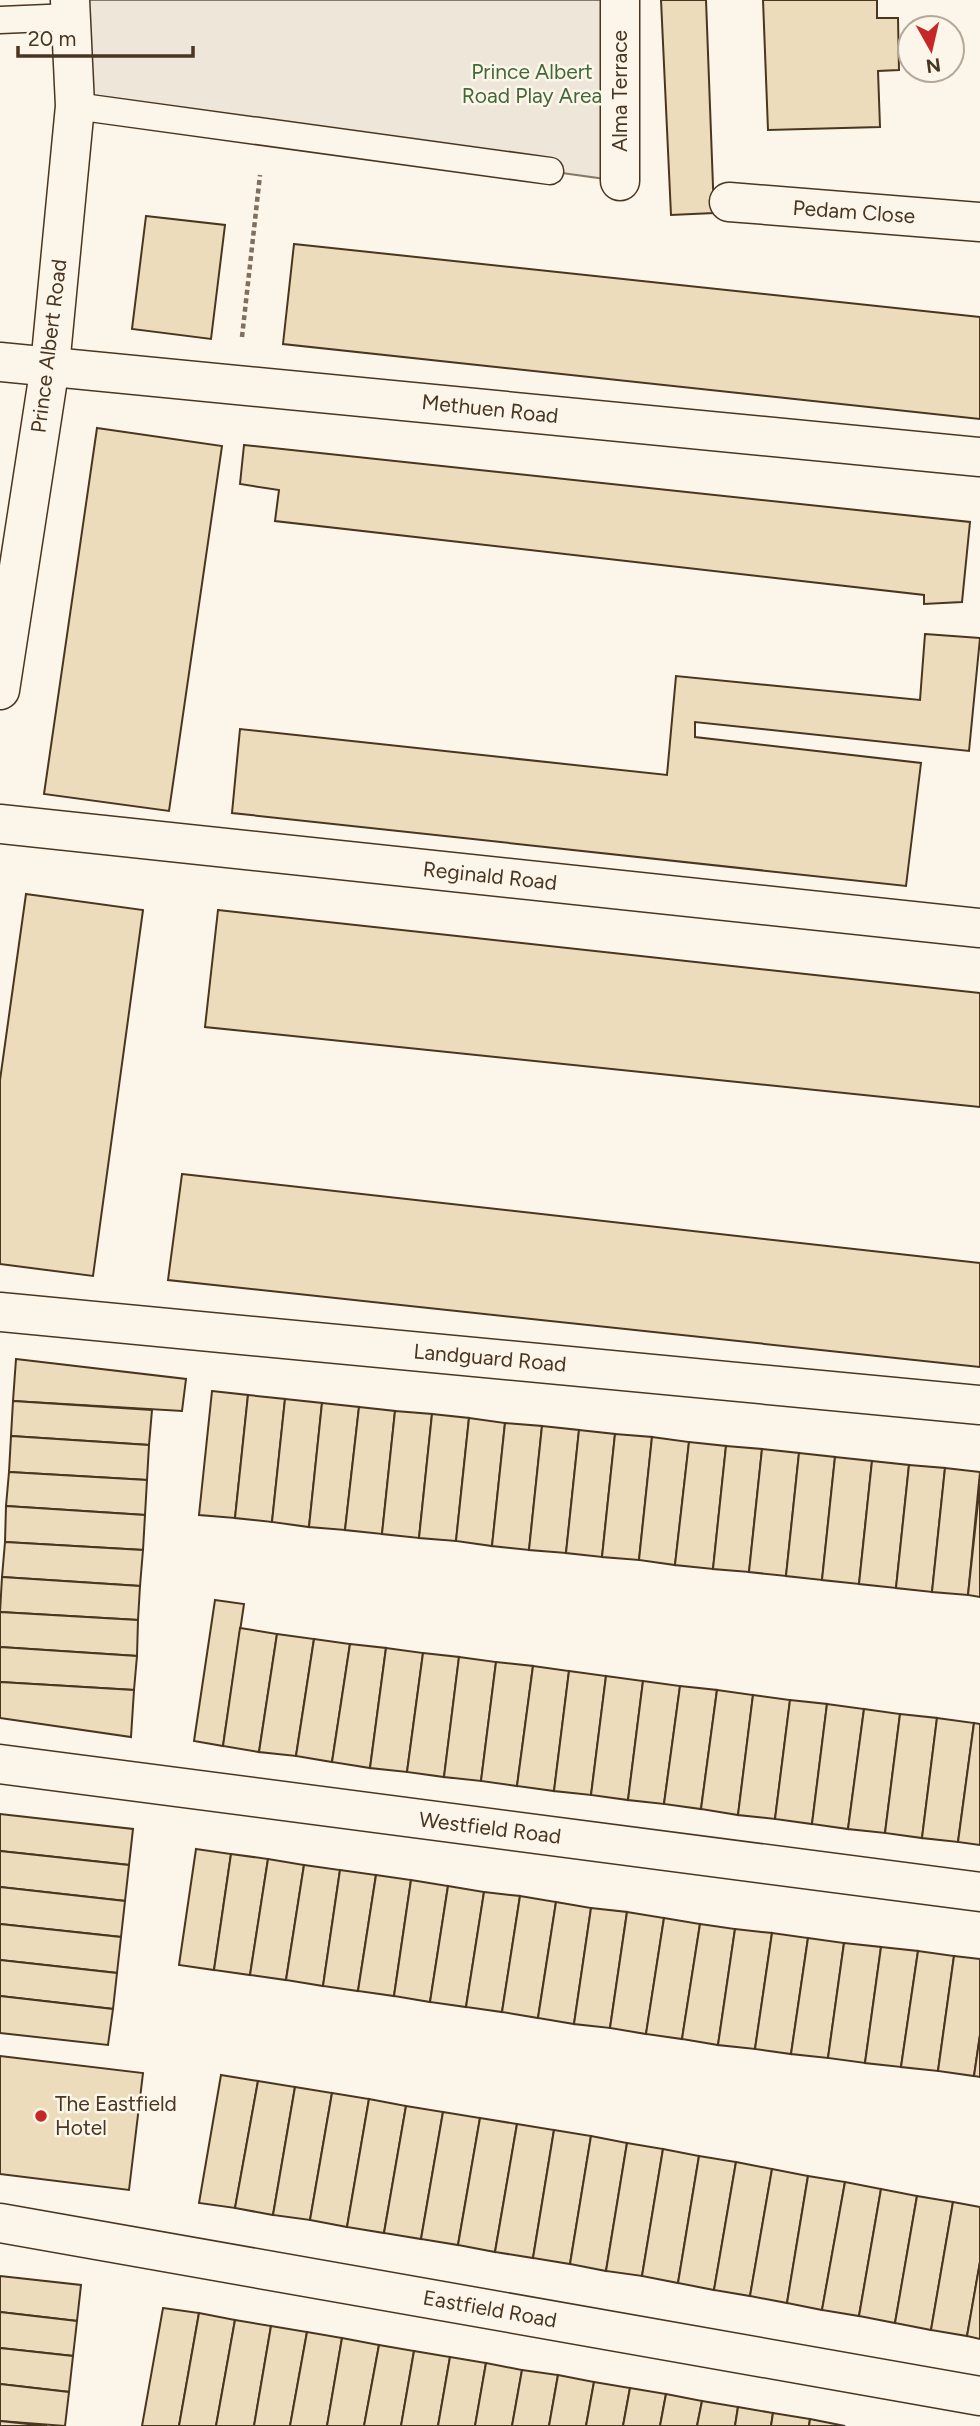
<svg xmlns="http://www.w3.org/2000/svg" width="980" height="2426" font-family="Figtree,sans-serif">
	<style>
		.green { fill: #ede6d9; stroke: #887966; stroke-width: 2 }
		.building { fill: #ecdcbc; stroke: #4a3520; stroke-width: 2 }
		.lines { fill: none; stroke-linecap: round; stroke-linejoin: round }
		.service-casing { stroke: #4a3520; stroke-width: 29 }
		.minor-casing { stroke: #4a3520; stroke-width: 41 }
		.path { stroke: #7f6f5c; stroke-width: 4.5; stroke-dasharray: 5 3.5; stroke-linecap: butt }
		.service { stroke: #fbf6e9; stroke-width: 26 }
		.minor { stroke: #fbf6e9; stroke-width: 38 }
		.poi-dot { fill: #c62828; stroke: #fbf6e9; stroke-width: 2.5 }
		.labels { text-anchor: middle; stroke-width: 5; stroke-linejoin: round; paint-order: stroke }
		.park-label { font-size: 21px; fill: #436837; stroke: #fbf6e9 }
		.street-label { font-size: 21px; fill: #4a3520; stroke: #fbf6e9 }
		.poi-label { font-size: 21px; fill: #4a3520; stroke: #fbf6e9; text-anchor: start }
	</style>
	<rect width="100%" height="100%" fill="#fbf6e9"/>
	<polygon class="green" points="70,0 620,0 620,181 75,106"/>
	<g class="building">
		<polygon points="661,0 706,0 714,213 671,215"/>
		<polygon points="763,0 877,0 877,18 898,18 899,70 878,71 880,127 768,130"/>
		<polygon points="146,216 225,225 211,339 132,329"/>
		<polygon points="294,244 980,317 980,419 283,344"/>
		<polygon points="97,428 222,446 169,811 44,794"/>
		<polygon points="244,445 970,522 962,602 924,604 924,595 275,521 279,490 240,484"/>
		<polygon points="925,634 980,638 969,751 695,722 695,737 921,763 906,886 232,813 240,729 667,775 676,676 920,700"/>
		<polygon points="26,894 143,910 93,1276 0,1264 0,1080"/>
		<polygon points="218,910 980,993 980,1107 205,1027"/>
		<polygon points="182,1174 980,1263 980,1367 168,1280"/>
		<polygon points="16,1359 186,1379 182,1411 13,1401"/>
		<polygon points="212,1391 248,1395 235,1518 199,1515"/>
		<polygon points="248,1395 285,1399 272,1522 235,1518"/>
		<polygon points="285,1399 322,1403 309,1527 272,1522"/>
		<polygon points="13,1401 152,1410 149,1445 11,1436"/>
		<polygon points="322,1403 359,1407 345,1530 309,1527"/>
		<polygon points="359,1407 395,1411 382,1534 345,1530"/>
		<polygon points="395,1411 432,1414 419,1538 382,1534"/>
		<polygon points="432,1414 469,1418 456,1541 419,1538"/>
		<polygon points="469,1418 505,1423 492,1546 456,1541"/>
		<polygon points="505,1423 542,1426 529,1550 492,1546"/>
		<polygon points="542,1426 579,1430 566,1553 529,1550"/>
		<polygon points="579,1430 615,1434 602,1557 566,1553"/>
		<polygon points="615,1434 652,1437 639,1560 602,1557"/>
		<polygon points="11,1436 149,1445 147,1480 9,1472"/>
		<polygon points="652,1437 689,1442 675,1565 639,1560"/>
		<polygon points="689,1442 726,1446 713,1569 675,1565"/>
		<polygon points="726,1446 762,1449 749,1572 713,1569"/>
		<polygon points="762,1449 799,1453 786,1576 749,1572"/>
		<polygon points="799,1453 835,1457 822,1580 786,1576"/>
		<polygon points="835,1457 872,1461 859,1584 822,1580"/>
		<polygon points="872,1461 909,1465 896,1588 859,1584"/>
		<polygon points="909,1465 945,1468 932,1592 896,1588"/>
		<polygon points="945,1468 980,1472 968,1595 932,1592"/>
		<polygon points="9,1472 147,1480 145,1515 6,1506"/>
		<polygon points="980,1484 980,1597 968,1595"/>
		<polygon points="6,1506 145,1515 143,1550 5,1542"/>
		<polygon points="5,1542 143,1550 140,1586 2,1577"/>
		<polygon points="2,1577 140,1586 138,1620 0,1612"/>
		<polygon points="215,1600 244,1604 223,1746 194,1741"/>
		<polygon points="0,1612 138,1620 137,1656 0,1647"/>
		<polygon points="240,1628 277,1634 259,1752 223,1746"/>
		<polygon points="277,1634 314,1639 296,1756 259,1752"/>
		<polygon points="314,1639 350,1644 332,1762 296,1756"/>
		<polygon points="350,1644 386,1648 370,1768 332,1762"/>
		<polygon points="0,1647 137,1656 134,1690 0,1682"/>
		<polygon points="386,1648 423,1653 407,1772 370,1768"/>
		<polygon points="423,1653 459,1657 444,1777 407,1772"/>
		<polygon points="459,1657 496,1662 481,1781 444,1777"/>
		<polygon points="496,1662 533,1666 517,1786 481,1781"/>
		<polygon points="533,1666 569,1671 554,1791 517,1786"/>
		<polygon points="569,1671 606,1676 591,1795 554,1791"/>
		<polygon points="606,1676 643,1681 628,1800 591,1795"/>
		<polygon points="643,1681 680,1686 664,1804 628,1800"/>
		<polygon points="0,1682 134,1690 131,1737 0,1718"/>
		<polygon points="680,1686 717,1690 701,1809 664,1804"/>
		<polygon points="717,1690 753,1695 738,1815 701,1809"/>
		<polygon points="753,1695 790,1700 775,1819 738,1815"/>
		<polygon points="790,1700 827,1704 812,1824 775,1819"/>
		<polygon points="827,1704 864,1709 848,1829 812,1824"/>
		<polygon points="864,1709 900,1714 885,1833 848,1829"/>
		<polygon points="900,1714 937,1718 922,1838 885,1833"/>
		<polygon points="937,1718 974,1723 958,1842 922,1838"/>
		<polygon points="974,1723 980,1724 980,1845 958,1842"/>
		<polygon points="0,1814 133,1829 129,1865 0,1851"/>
		<polygon points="196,1849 231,1854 214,1970 179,1965"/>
		<polygon points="0,1851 129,1865 125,1901 0,1887"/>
		<polygon points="231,1854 268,1859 250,1975 214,1970"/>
		<polygon points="268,1859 304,1865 286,1980 250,1975"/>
		<polygon points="304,1865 340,1870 323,1986 286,1980"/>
		<polygon points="340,1870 376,1875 358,1991 323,1986"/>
		<polygon points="376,1875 411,1880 394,1996 358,1991"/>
		<polygon points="411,1880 448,1886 430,2002 394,1996"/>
		<polygon points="448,1886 484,1892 466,2007 430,2002"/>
		<polygon points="0,1887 125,1901 121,1937 0,1924"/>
		<polygon points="484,1892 520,1896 502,2012 466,2007"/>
		<polygon points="520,1896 556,1902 538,2018 502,2012"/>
		<polygon points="556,1902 591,1908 574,2024 538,2018"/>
		<polygon points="591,1908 627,1912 610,2028 574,2024"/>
		<polygon points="627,1912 664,1918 646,2034 610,2028"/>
		<polygon points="664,1918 700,1924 682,2039 646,2034"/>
		<polygon points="0,1924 121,1937 117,1973 0,1960"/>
		<polygon points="700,1924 735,1929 718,2045 682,2039"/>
		<polygon points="735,1929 772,1933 755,2049 718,2045"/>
		<polygon points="772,1933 808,1938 791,2054 755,2049"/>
		<polygon points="808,1938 844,1943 828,2058 791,2054"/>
		<polygon points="844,1943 881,1947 865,2063 828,2058"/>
		<polygon points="881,1947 918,1951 901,2067 865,2063"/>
		<polygon points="918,1951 954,1956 938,2071 901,2067"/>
		<polygon points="954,1956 980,1959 980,2035 974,2076 938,2071"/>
		<polygon points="0,1960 117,1973 113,2009 0,1996"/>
		<polygon points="0,1996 113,2009 108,2045 0,2033"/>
		<polygon points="980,2035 980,2077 974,2076"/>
		<polygon points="0,2056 143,2073 129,2190 0,2174"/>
		<polygon points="221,2075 258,2081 235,2208 199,2203"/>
		<polygon points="258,2081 295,2087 273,2215 235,2208"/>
		<polygon points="295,2087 332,2093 310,2220 273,2215"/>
		<polygon points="332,2093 369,2099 347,2227 310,2220"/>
		<polygon points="369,2099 406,2106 384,2233 347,2227"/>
		<polygon points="406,2106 443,2112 421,2239 384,2233"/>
		<polygon points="443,2112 480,2118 458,2245 421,2239"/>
		<polygon points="480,2118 517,2124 495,2252 458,2245"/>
		<polygon points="517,2124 554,2130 533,2258 495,2252"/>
		<polygon points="554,2130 591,2136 570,2264 533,2258"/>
		<polygon points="591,2136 627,2143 606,2271 570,2264"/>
		<polygon points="627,2143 663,2149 642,2276 606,2271"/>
		<polygon points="663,2149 699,2156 678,2283 642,2276"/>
		<polygon points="699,2156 736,2162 714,2290 678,2283"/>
		<polygon points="736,2162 772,2169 750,2296 714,2290"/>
		<polygon points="772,2169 808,2176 787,2303 750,2296"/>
		<polygon points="808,2176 845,2182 822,2310 787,2303"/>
		<polygon points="845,2182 881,2189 859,2316 822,2310"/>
		<polygon points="881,2189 917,2196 895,2323 859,2316"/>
		<polygon points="917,2196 953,2202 931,2330 895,2323"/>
		<polygon points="953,2202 980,2207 980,2262 967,2336 931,2330"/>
		<polygon points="980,2262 980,2339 967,2336"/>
		<polygon points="0,2276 81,2285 77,2321 0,2312"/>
		<polygon points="163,2308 199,2313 179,2426 142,2426"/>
		<polygon points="0,2312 77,2321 73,2356 0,2348"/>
		<polygon points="199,2313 235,2320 216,2426 179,2426"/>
		<polygon points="235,2320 271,2326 254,2426 216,2426"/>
		<polygon points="271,2326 307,2332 290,2426 254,2426"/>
		<polygon points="307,2332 342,2338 327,2426 290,2426"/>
		<polygon points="342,2338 379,2345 364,2426 327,2426"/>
		<polygon points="379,2345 414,2351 401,2426 364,2426"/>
		<polygon points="0,2348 73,2356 69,2392 0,2384"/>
		<polygon points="414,2351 450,2357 438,2426 401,2426"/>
		<polygon points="450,2357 486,2363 475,2426 438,2426"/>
		<polygon points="486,2363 522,2370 512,2426 475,2426"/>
		<polygon points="522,2370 558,2375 549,2426 512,2426"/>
		<polygon points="558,2375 594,2382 586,2426 549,2426"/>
		<polygon points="594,2382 630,2388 623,2426 586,2426"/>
		<polygon points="0,2384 69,2392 65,2426 0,2421"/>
		<polygon points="630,2388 666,2394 660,2426 623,2426"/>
		<polygon points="666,2394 702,2401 697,2426 660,2426"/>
		<polygon points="702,2401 738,2407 735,2426 697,2426"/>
		<polygon points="738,2407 773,2413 771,2426 735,2426"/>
		<polygon points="773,2413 810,2419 809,2426 771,2426"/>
		<polygon points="810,2419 845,2426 809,2426"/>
		<polygon points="0,2421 47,2426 0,2426"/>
	</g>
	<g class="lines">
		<g class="service-casing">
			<g id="service">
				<polyline points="0,20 71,17"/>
				<polyline points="75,106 550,171"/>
			</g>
		</g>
		<g class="minor-casing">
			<g id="minor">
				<polyline points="620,0 620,181"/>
				<polyline points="729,202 980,222"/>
				<polyline points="0,362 980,457"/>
				<polyline points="0,690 50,366 75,106 70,0"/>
				<polyline points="0,824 980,928"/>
				<polyline points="0,1312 980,1405"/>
				<polyline points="0,1764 980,1892"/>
				<polyline points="0,2223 980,2396"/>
			</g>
		</g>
		<polyline class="path" points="242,337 260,175"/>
		<use href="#service" class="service"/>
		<use href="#minor" class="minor"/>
	</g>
	<circle class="poi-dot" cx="41" cy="2116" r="7"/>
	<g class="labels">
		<g class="park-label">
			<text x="532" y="79">Prince Albert<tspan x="532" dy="24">Road Play Area</tspan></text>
		</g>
		<g class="street-label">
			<text transform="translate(620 91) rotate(-90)" y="7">Alma Terrace</text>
			<text transform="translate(854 212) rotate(4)" y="7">Pedam Close</text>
			<text transform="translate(49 346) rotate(-83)" y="7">Prince Albert Road</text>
			<text transform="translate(490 409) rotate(6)" y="7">Methuen Road</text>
			<text transform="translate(490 876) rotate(6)" y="7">Reginald Road</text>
			<text transform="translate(490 1358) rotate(5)" y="7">Landguard Road</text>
			<text transform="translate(490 1828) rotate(7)" y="7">Westfield Road</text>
			<text transform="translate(490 2309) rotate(10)" y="7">Eastfield Road</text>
		</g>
		<g class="poi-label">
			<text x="55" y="2111">The Eastfield<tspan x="55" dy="24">Hotel</tspan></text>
		</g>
	</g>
	<g transform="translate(931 49) rotate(172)"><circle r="33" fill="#fbf6e9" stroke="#b4a999" stroke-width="2"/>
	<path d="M0-5L12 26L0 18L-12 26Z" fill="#c62828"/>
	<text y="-10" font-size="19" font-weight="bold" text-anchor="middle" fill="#4a3520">N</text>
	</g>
	<path d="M18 46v10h175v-10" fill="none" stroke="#4a3520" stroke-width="3.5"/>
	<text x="28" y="46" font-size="21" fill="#4a3520" stroke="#fbf6e9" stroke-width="5" paint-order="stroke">20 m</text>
</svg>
